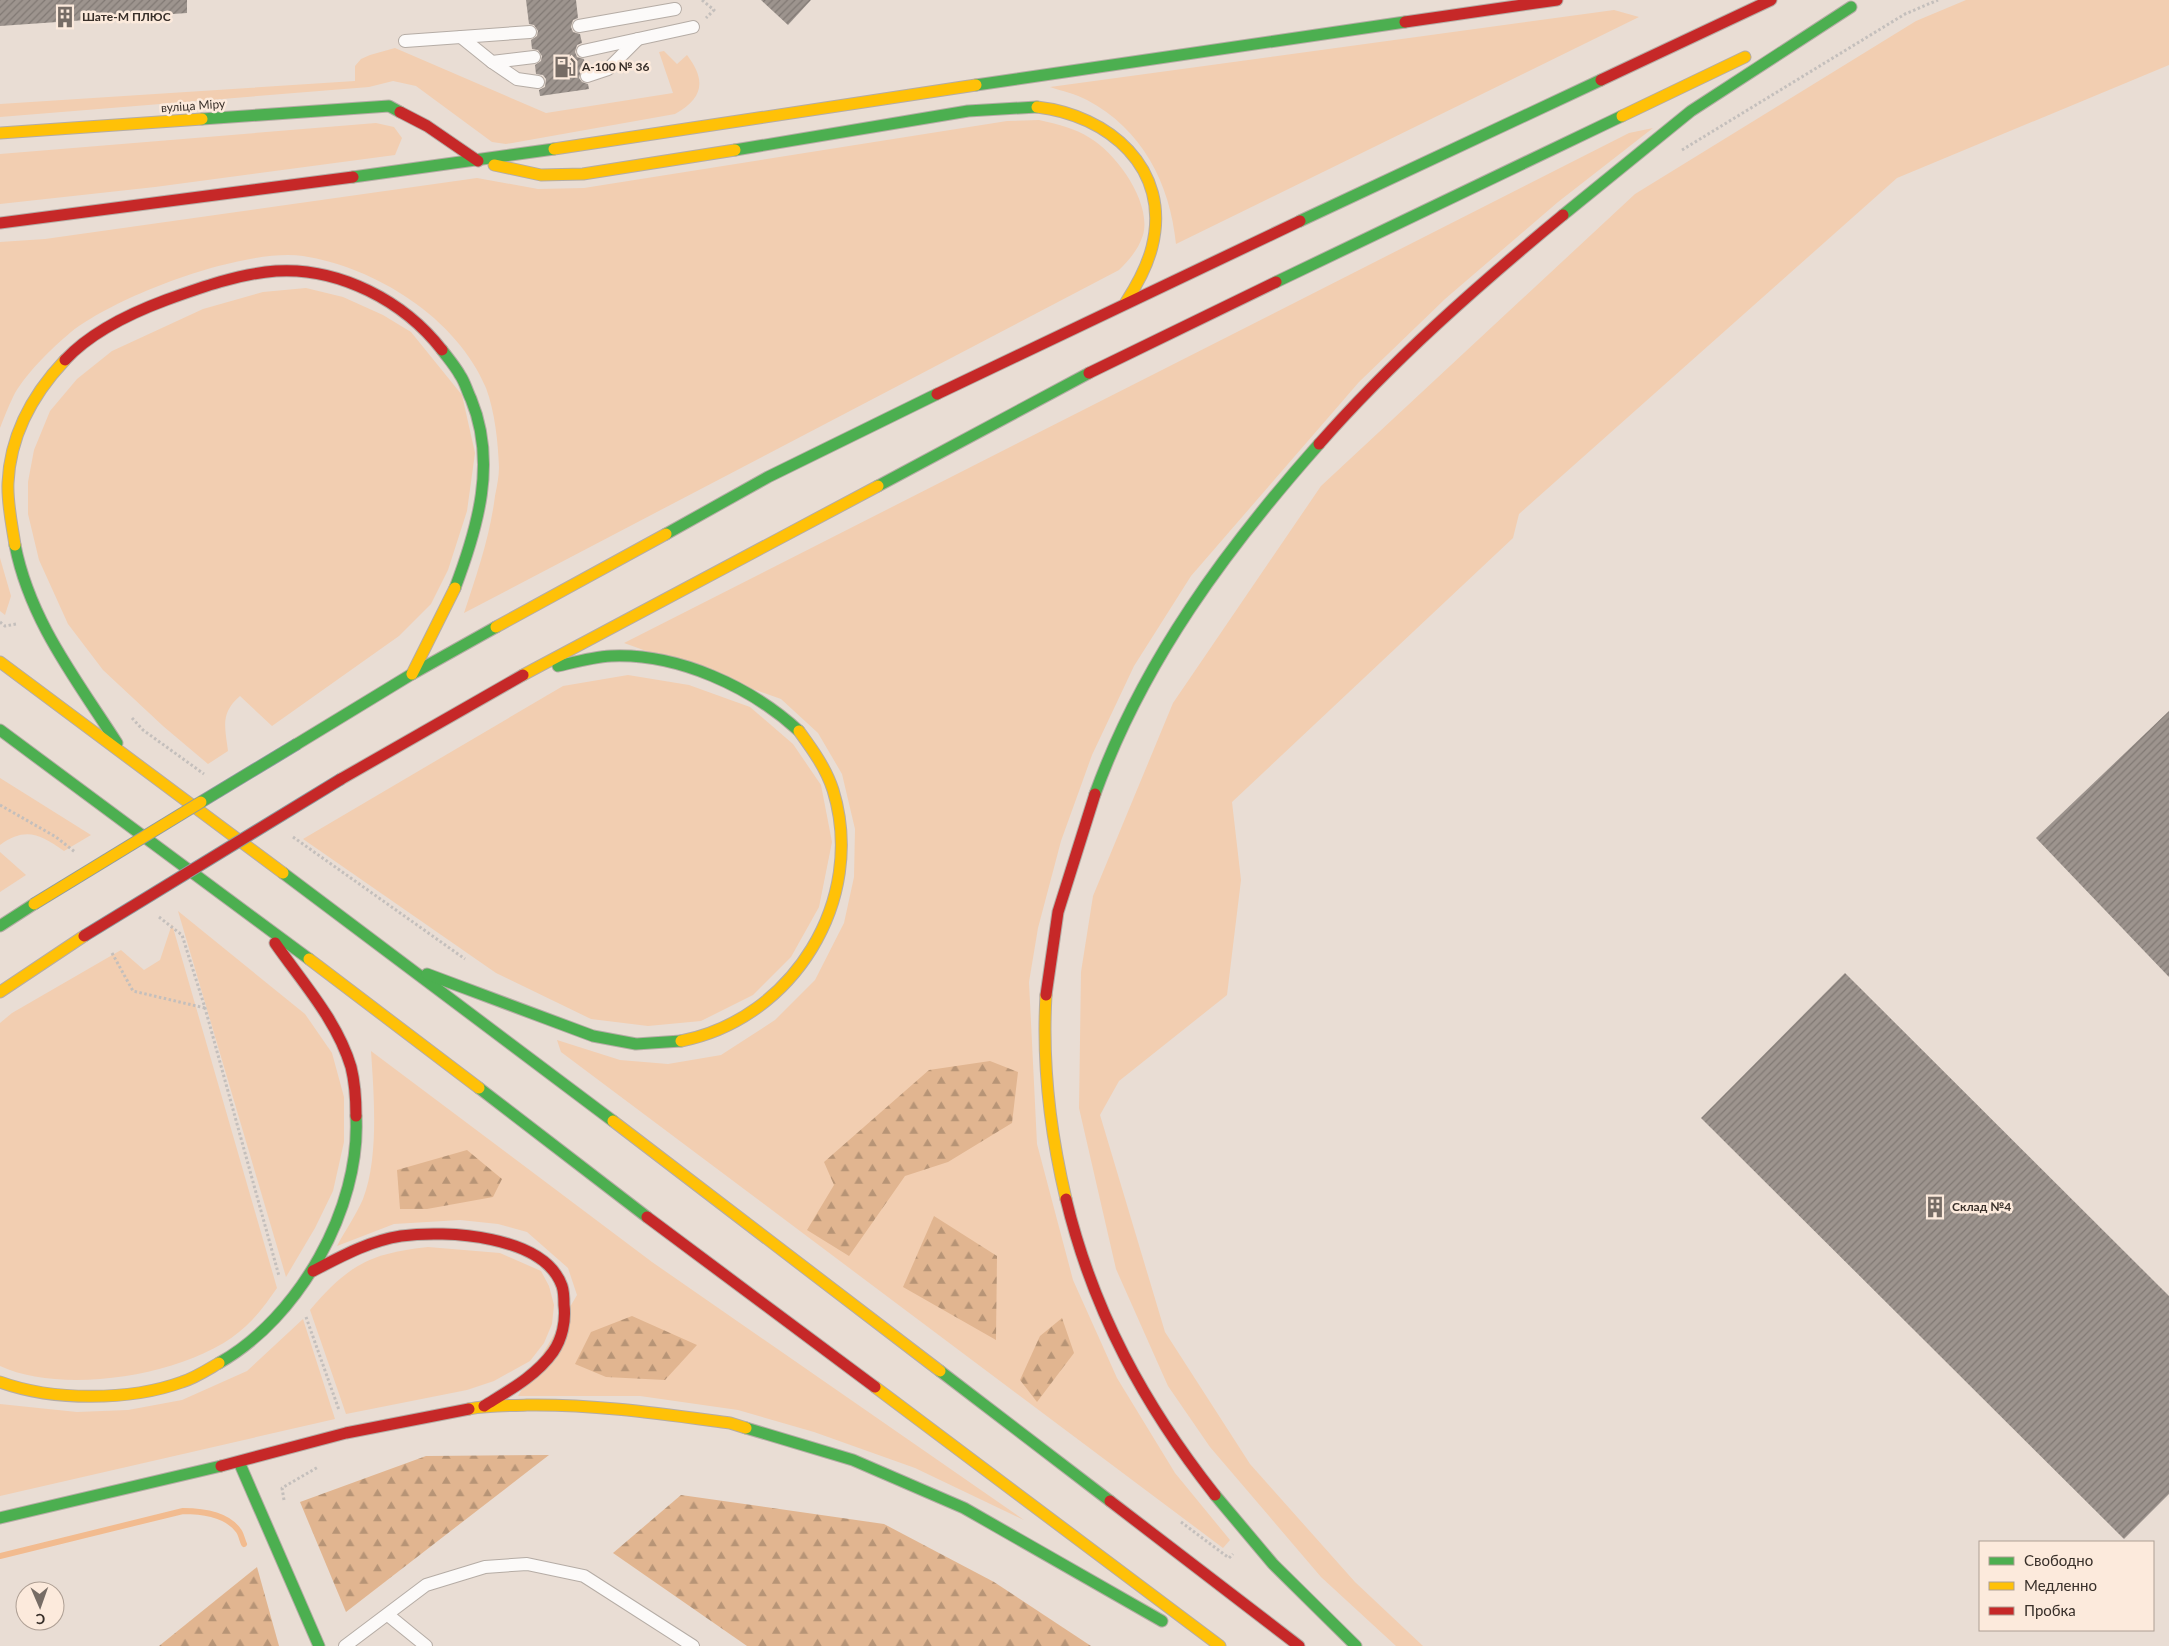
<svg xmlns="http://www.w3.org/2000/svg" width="2169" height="1646" font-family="Lato,sans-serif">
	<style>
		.grass { fill: #f2ceb1 }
		.forest { fill: url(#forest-firs) }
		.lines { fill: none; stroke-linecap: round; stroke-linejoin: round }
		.stream { stroke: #f2bb8f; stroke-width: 6 }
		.building { fill: url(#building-hatch) }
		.lane-casing { stroke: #b5aca5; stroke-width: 14 }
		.fast-casing { stroke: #b5aca5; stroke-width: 13 }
		.slow-casing { stroke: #b5aca5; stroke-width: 13 }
		.jam-casing { stroke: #b5aca5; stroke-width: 13 }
		.path { stroke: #c4bfbc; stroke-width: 3; stroke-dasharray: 2.5 2.5; stroke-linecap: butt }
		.lane { stroke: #fcfaf9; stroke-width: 12 }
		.fast { stroke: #4caf50; stroke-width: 11 }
		.slow { stroke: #ffc107; stroke-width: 11 }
		.jam { stroke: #c62828; stroke-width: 11 }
		.fast-bridge-casing { stroke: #8e9a9e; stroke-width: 13; stroke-linecap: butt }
		.slow-bridge-casing { stroke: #8e9a9e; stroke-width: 13; stroke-linecap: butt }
		.jam-bridge-casing { stroke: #8e9a9e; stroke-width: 13; stroke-linecap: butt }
		.fast-bridge { stroke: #4caf50; stroke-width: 11 }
		.slow-bridge { stroke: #ffc107; stroke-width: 11 }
		.jam-bridge { stroke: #c62828; stroke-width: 11 }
		.labels { text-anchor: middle; stroke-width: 5; stroke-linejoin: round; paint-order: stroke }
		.poi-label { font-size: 12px; font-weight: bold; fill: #382f29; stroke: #fceadc; text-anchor: start }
		.street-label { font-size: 12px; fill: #382f29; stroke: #fceadc }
	</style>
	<defs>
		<pattern id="forest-firs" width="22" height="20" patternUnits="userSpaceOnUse" patternTransform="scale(1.25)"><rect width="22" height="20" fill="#e1b590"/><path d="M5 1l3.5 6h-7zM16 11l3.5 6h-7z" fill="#b79476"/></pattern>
		<pattern id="building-hatch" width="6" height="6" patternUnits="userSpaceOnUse" patternTransform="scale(1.25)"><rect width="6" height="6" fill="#9d948e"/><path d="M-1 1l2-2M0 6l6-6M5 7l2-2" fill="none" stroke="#817974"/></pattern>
	</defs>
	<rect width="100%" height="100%" fill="#e9ddd4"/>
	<g class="grass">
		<polygon points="1966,0 2169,0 2169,65 1897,178 1519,514 1513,538 1232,802 1241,880 1227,995 1119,1081 1100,1115 1165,1332 1250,1464 1355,1582 1423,1646 1396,1646 1321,1577 1210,1447 1168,1386 1116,1269 1079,1108 1081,972 1093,896 1173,703 1321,486 1635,194 1916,21"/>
		<path d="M1614,10L1639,17L1176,244C1170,183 1142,129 1087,100C1076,94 1062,91 1050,87Z"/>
		<path d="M395,48L546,113L673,93L659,52L664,51L677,64L687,55C706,80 704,98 675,114L506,144L492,142L416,86L393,81L369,87L0,117V104L355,81V66L361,59L370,55Z"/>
		<path d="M1039,120C1056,124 1075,128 1090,138C1117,154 1152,203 1143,235C1138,250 1130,259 1119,270L464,613C477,574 490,536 495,496C497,486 499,476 499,467C498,442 495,412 486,388C457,318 375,267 303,256C243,248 118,295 71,332C52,348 24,375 13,397C8,407 4,418 0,428V242L45,239L477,178L538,189L584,188L1007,121Z"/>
		<polygon points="376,123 394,127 402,138 395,155 155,187 0,204 0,154"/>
		<polygon points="1653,128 1558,202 1445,299 1359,382 1191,576 1134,666 1092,755 1061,841 1038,928 1029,982 1037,1144 1073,1280 1117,1378 1175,1473 1230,1540 1223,1548 561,1052 557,1040 620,1060 668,1064 721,1055 775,1020 815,980 844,923 854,877 855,829 842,774 818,733 781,699 624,643 1629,133"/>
		<path d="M306,288L343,297L383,315L411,332L462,395L475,453L467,511L448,570L431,604L399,636L272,726L240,696C220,713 225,727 228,751L208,764L163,726L103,670L68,624L39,560L28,514V482L34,450L50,411L77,379L112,351L203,309L263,292Z"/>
		<polygon points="0,558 11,596 5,615 0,611"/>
		<polygon points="628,675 689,685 750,707 793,744 821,785 832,842 819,907 791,957 753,995 701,1021 648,1026 591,1019 496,973 303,839 563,686"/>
		<path d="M0,778L91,835L64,851C41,835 26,826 0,845Z"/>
		<polygon points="0,852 26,875 0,892"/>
		<polygon points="178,911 305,1014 332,1053 344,1097 344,1142 333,1191 315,1228 286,1277"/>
		<path d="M172,924L277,1288C268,1301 258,1315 246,1326C195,1375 64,1396 0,1366V1023L12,1013L121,950L144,970L160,960Z"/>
		<path d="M371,1051L652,1262L1024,1520L915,1468L814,1432L738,1410L640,1396H518L577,1295L568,1268L527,1232L498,1224L460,1220L394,1224L337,1246C345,1231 356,1215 363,1199C379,1158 374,1095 371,1051Z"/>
		<path d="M428,1247L500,1253L541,1271L549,1286L554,1305L552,1324L544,1343L530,1361L494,1381L467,1390L346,1414L310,1310C347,1266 370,1253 428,1247Z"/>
		<polygon points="303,1319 335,1419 0,1496 0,1404 77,1412 128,1410 182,1400 247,1371"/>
	</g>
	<g class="forest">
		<polygon points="990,1061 1018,1072 1012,1123 948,1162 905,1176 849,1256 807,1230 834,1185 824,1162 929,1070"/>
		<polygon points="467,1150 502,1179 493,1197 427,1209 400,1209 397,1170"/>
		<polygon points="934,1216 997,1256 996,1340 903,1287"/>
		<polygon points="632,1316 697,1345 665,1380 606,1377 575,1364 591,1332"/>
		<polygon points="1062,1318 1074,1353 1037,1402 1020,1380 1040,1336"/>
		<polygon points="549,1455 346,1612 300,1502 426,1456"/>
		<polygon points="681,1495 884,1524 994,1582 1091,1646 747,1646 613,1553"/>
		<polygon points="257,1567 279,1646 159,1646"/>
	</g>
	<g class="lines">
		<path class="stream" d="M0,1556L183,1511C201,1511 226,1514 238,1530C241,1533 242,1540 244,1544"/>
	</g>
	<g class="building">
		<polygon points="0,0 187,0 187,13 0,26"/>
		<polygon points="526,0 576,0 578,18 573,20 571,27 573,32 580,34 582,43 577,45 575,52 577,57 584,59 585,68 581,71 579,78 582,82 588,84 589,89 540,96 539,90 545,87 546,79 543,75 536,74 535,65 541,61 542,56 538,50 532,49 531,40 537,36 538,31 534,25 529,24"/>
		<polygon points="761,0 811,0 788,25"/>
		<polygon points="2169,711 2169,977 2036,838"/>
		<polygon points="1845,973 2169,1296 2169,1494 2124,1539 1701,1118"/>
	</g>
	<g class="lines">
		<g class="lane-casing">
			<g id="lane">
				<polyline points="579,26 675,9"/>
				<polyline points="461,37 492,62 534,57"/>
				<polyline points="405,41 530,32"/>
				<polyline points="583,51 693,27"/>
				<polyline points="492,62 517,79 538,82"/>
				<polyline points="587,76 608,69 638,39"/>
				<polyline points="388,1615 426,1646"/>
				<polyline points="345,1646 426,1585 485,1567 527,1564 584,1576 693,1646"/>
			</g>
		</g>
		<g class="fast-casing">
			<g id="fast">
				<polyline points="976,85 1405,22"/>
				<polyline points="202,119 389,106 400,112"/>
				<polyline points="735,150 968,111 1037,107"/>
				<polyline points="353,177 554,149"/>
				<polyline points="1563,215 1691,111 1851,7"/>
				<polyline points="1300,221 1601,80"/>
				<polyline points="1276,282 1622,116"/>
				<path d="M442,350C448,358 455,366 460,375C465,382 467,391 471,399C497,462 478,527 455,588"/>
				<polyline points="878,486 1089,373"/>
				<polyline points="666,534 768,477 937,394"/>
				<path d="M15,545C30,621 76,679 117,743"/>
				<path d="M558,666C575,662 593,657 611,656C678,653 751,687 799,731"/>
				<polyline points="0,730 309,959"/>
				<polyline points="297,744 412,674 496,627"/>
				<path d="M1095,794C1143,661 1226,549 1319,444"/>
				<polyline points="283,873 613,1121"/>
				<polyline points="0,926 34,904"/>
				<polyline points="427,974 593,1036 636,1044 681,1041"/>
				<polyline points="479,1088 647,1217"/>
				<path d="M219,1363C299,1318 361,1208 356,1116"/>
				<polyline points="940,1371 1110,1501"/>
				<polyline points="746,1428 853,1460 964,1508 1162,1621"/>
				<polyline points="239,1462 319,1646"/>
				<polyline points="1215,1495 1273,1564 1356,1646"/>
				<polyline points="0,1518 221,1466"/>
			</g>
		</g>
		<g class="slow-casing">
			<g id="slow">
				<path d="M1037,107C1108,115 1172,168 1152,247C1147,267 1137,285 1126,302"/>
				<polyline points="1622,116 1745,57"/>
				<polyline points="0,133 202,119"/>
				<polyline points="554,149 976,85"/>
				<polyline points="494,165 541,175 583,174 735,150"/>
				<path d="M15,545C12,525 7,503 8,483C10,436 33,394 65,360"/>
				<polyline points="496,627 666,534"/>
				<polyline points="0,662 283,873"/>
				<polyline points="412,674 455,588"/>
				<polyline points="523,675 878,486"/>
				<polyline points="309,959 479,1088"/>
				<polyline points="0,992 84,936"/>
				<path d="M1046,995C1042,1064 1050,1132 1066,1199"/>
				<path d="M681,1041C793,1019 867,900 833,790C826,768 812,749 799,731"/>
				<polyline points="613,1121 940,1371"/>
				<path d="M0,1382C52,1401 130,1401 182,1382C195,1378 207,1370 219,1363"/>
				<polyline points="875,1387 1220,1646"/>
				<path d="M469,1409C488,1405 507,1406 527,1405C595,1404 662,1414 730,1423L746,1428"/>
			</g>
		</g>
		<g class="jam-casing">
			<g id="jam">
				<polyline points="1405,22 1557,0"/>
				<polyline points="1601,80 1771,0"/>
				<polyline points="400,112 427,126 478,161"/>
				<polyline points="0,223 353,177"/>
				<path d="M65,360C91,332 131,313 166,300C202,287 238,274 276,271C339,267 404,301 442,350"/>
				<polyline points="1089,373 1276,282"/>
				<polyline points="937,394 1300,221"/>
				<path d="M1319,444C1392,361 1477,286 1563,215"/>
				<polyline points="341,779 523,675"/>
				<path d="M275,943C302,982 337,1020 351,1067C355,1083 356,1100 356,1116"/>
				<polyline points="1046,995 1058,912 1095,794"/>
				<path d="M1066,1199C1093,1311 1144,1405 1215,1495"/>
				<polyline points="647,1217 875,1387"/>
				<path d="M313,1271C342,1256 369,1241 401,1236C446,1230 544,1235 562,1286C564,1292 564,1300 564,1305C566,1321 562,1339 553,1352C536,1376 508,1391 484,1406"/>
				<polyline points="221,1466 346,1433 469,1409"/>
				<polyline points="1110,1501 1299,1646"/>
			</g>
		</g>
		<g class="path">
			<polyline points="702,0 714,10 706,18"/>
			<polyline points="1682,150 1905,14 1938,0"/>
			<polyline points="0,622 5,626 16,624"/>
			<polyline points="132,718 143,730 204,774"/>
			<polyline points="0,805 56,837 75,852"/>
			<polyline points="293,837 465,959"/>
			<polyline points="159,917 182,935 205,1008 279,1276"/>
			<polyline points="112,953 133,991 205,1008"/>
			<polyline points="306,1317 339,1410"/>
			<polyline points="284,1500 282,1488 318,1467"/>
			<polyline points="1181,1522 1229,1558 1233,1554"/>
		</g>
		<use href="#lane" class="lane"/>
		<use href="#fast" class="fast"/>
		<use href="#slow" class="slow"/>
		<use href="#jam" class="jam"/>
		<g class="fast-bridge-casing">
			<polyline id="fast-bridge" points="201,802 297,744"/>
		</g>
		<g class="slow-bridge-casing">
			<polyline id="slow-bridge" points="34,904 201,802"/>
		</g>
		<g class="jam-bridge-casing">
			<polyline id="jam-bridge" points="84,936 341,779"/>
		</g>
		<use href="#fast-bridge" class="fast-bridge"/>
		<use href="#slow-bridge" class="slow-bridge"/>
		<use href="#jam-bridge" class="jam-bridge"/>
	</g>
	<defs>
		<g id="building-bare" transform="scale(1.725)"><path d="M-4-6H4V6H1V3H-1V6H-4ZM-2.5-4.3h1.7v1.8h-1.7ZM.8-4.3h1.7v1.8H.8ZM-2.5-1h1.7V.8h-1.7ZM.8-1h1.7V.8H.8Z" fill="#766c65" stroke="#fceadc" stroke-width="2.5" paint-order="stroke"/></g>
		<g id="fuel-bare" transform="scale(1.725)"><path d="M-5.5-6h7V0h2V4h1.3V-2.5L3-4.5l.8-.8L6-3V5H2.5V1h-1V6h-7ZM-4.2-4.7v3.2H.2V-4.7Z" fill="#766c65" stroke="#fceadc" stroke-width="2.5" paint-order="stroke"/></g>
	</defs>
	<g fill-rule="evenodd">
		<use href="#building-bare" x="65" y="17"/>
		<use href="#fuel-bare" x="565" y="67"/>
		<use href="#building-bare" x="1935" y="1207"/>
	</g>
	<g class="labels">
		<g class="poi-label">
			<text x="82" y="21">Шате-М ПЛЮС</text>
			<text x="582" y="71">А-100 № 36</text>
			<text x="1952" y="1211">Склад №4</text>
		</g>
		<g class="street-label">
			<text transform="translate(193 106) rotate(-4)" y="4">вуліца Міру</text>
		</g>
	</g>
	<rect x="1979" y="1541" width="175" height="90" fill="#fceadc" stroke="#ae9f94"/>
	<rect x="1989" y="1557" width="25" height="8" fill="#4caf50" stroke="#ae9f94"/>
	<text x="2024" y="1566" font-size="15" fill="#382f29">Свободно</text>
	<rect x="1989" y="1582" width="25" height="8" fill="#ffc107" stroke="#ae9f94"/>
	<text x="2024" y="1591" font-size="15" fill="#382f29">Медленно</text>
	<rect x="1989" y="1607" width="25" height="8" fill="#c62828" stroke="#ae9f94"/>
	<text x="2024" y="1616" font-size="15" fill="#382f29">Пробка</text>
	<g transform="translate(40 1606) rotate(178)"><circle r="24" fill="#fceadc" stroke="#ae9f94"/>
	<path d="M0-4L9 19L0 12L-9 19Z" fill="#766c65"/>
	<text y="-8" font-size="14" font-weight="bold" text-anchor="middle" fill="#382f29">С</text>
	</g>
</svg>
